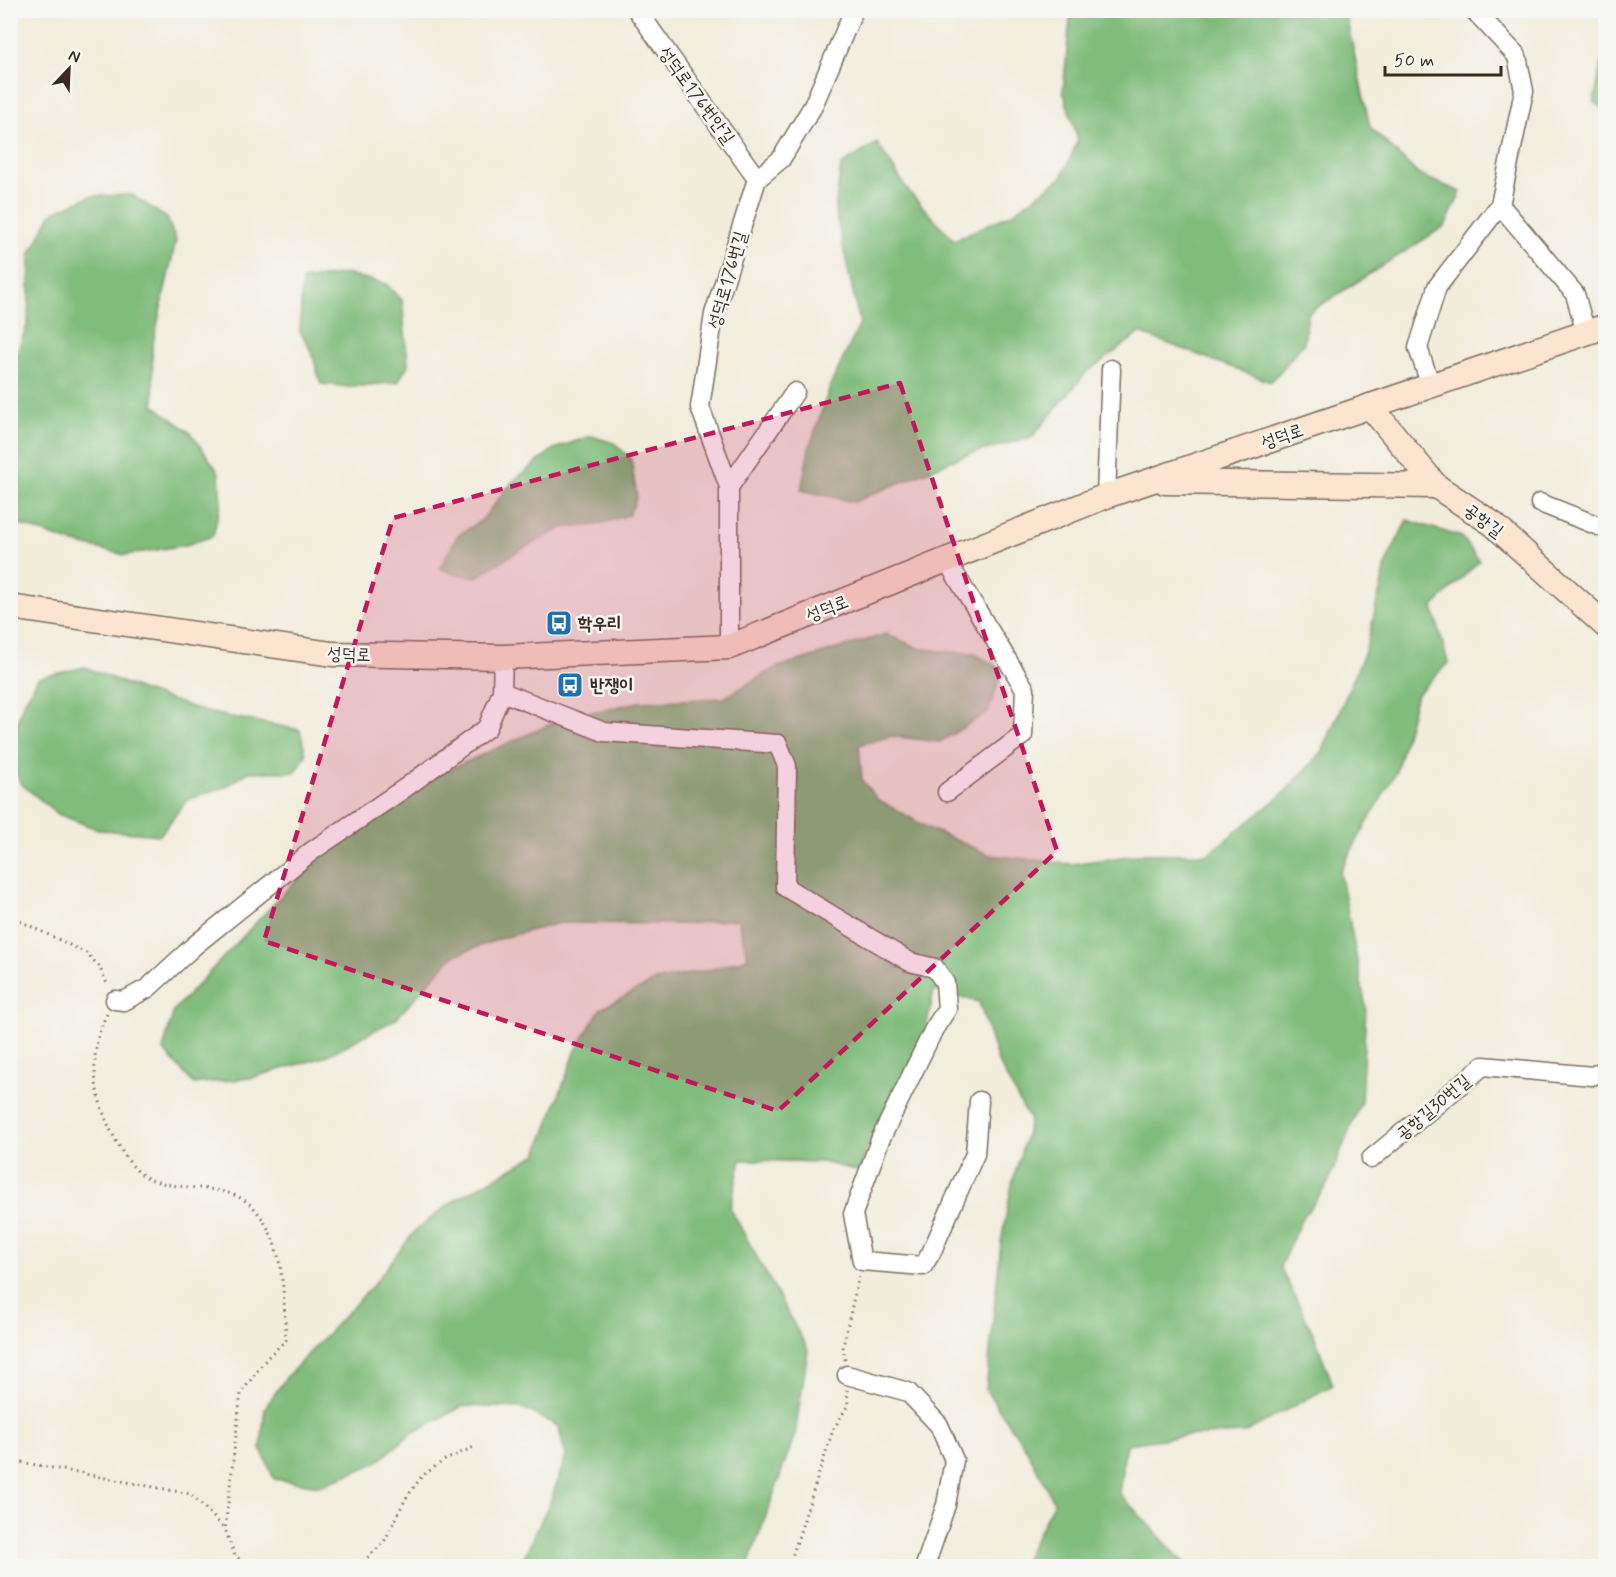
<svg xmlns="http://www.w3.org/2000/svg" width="1616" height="1577" font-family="Mynerve,'Poor Story',sans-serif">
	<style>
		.forest { fill: #80bc7b; stroke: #5e734c; stroke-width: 1.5 }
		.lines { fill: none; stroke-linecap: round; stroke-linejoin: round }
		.street-casing { stroke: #7b6e60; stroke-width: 21 }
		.secondary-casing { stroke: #7b6e60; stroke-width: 27 }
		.path { stroke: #7b6e60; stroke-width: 3; stroke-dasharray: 1.5 4.5; stroke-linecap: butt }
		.street { stroke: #fff; stroke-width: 18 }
		.secondary { stroke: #fce5d0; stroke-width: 24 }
		.marked { fill: #c2185b; fill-opacity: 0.2; stroke: #c2185b; stroke-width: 4.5; stroke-dasharray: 12 8; stroke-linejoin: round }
		.labels { text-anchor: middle; stroke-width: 5; stroke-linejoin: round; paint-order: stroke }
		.street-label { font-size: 18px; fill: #3b2a1e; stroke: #f6f6f2 }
		.poi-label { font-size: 18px; font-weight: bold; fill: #3b2a1e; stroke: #f6f6f2; text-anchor: start }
	</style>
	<rect width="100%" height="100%" fill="#f6f6f2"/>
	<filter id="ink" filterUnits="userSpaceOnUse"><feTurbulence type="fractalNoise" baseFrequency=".0167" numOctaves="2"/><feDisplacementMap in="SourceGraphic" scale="12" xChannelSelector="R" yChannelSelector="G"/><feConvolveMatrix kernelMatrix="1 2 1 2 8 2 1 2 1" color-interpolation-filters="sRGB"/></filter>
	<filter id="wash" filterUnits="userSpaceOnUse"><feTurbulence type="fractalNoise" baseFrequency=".008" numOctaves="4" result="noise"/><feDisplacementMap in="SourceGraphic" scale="24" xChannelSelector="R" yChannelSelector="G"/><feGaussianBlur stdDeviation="1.35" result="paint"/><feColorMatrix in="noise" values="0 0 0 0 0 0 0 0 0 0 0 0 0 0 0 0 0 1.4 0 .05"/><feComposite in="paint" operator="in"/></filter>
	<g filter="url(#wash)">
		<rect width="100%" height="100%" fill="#f2ecdb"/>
		<g class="forest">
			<polygon points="1071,11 1345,11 1370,127 1419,175 1461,192 1445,226 1308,313 1304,343 1271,382 1140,333 1086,373 1032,437 963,456 854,502 801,490 809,449 831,384 860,324 835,210 841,165 877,143 909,192 954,240 1013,213 1062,177 1078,140 1063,91"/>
			<polygon points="1605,53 1605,108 1594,103 1601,64"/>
			<polygon points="132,195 167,218 176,240 152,348 154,405 192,434 219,473 221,503 213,536 186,545 125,555 70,542 19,524 11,527 10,358 16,355 28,323 30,254 52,213 90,196"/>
			<polygon points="346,274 386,284 402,300 408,365 398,382 350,387 321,384 312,353 300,331 302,280"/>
			<polygon points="591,436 614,443 631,459 637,497 629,515 596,525 563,528 516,552 477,577 454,574 440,568 457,536 482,520 512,482 554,449"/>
			<polygon points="1407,520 1462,537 1479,561 1433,607 1448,663 1417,694 1396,772 1340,871 1366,1008 1361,1102 1327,1185 1301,1220 1280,1267 1314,1335 1333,1385 1244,1433 1184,1436 1126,1444 1119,1493 1187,1566 1021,1566 1054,1502 1027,1450 986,1390 1001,1242 1012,1184 1030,1121 998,1062 979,1002 934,990 924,1039 875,1127 859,1171 822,1162 741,1160 730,1208 808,1350 795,1434 748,1566 517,1566 526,1553 552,1497 566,1456 558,1426 523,1408 463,1406 412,1433 376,1463 320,1486 274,1479 261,1449 265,1408 285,1379 374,1284 415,1231 452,1202 537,1154 576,1050 600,1009 655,981 712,969 748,958 738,919 684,924 560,923 502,938 453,956 396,1019 324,1057 251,1078 194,1084 163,1050 174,1010 345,828 428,779 564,718 639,702 724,698 775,668 886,634 921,649 975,654 1003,670 988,712 940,742 891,736 859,745 862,780 877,799 928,828 990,855 1071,864 1143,854 1208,854 1284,793 1322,752 1366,649 1387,561"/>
			<polygon points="84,667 141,690 206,712 300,730 306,755 295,772 249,772 225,787 188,799 160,835 99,830 58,814 20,783 11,756 11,742 23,704 38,678"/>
		</g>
	</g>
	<g filter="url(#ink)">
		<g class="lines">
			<g class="street-casing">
				<g id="street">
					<polyline points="637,10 757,179"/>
					<polyline points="1474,10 1517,56 1524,91 1500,205"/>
					<polyline points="1431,386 1418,348 1437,287 1500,205 1575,294 1586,333"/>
					<polyline points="729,487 795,392"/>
					<polyline points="1106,496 1111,369"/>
					<polyline points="1540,503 1606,529"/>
					<polyline points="729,647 729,487 700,407 714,314 757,179 781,159 813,106 854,10"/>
					<polyline points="502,692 604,732 778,744 787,766 785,887 910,962 935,968 945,983 947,1009 934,1029 880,1140 853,1214 862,1261 923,1266 931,1253 975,1154 979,1101"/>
					<polyline points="947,792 1023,735 1025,689 947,561"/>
					<polyline points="115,1000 124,1001 148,988 195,945 312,851 405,788 487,728 502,692 503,657"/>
					<polyline points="1371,1159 1483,1066 1592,1076 1606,1070"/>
					<polyline points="847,1375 908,1392 939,1425 954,1460 946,1505 925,1566"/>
				</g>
			</g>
			<g class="secondary-casing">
				<g id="secondary">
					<polyline points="1370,406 1436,486 1493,524 1606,626"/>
					<polyline points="1165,482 1436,486"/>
					<polyline points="10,607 332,654 503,657 729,647 1106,496 1606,326"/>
				</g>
			</g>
			<g class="path">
				<polyline points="10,927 20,921 86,953 99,966 108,986"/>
				<path d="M107,1014C85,1055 95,1105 118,1144C124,1156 135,1172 148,1178C182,1195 232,1178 258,1213C286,1249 283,1297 286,1340L267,1358L241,1393L225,1529L235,1556L250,1566"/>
				<polyline points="845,1360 843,1346 859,1275"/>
				<polyline points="10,1460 191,1494 225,1529"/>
				<polyline points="265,1566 294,1560 307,1566"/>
				<polyline points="359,1566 384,1542 406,1498 422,1476 443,1461 476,1446"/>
				<polyline points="789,1566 833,1430 848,1405 847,1390"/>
			</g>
			<use href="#street" class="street"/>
			<use href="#secondary" class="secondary"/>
		</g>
	</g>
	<path class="marked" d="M900,383L1057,851L778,1111L264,941L393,518Z"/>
	<defs>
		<g id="bus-square" transform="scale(1.35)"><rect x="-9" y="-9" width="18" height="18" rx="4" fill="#1f6fb2" stroke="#f6f6f2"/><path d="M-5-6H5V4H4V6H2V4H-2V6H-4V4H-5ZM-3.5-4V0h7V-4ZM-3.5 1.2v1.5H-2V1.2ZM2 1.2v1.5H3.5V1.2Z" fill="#fff"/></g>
	</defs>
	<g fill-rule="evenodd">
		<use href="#bus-square" x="559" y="623"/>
		<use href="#bus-square" x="570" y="685"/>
	</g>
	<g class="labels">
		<g class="street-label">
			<text transform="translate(697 95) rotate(54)" y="6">성덕로176번안길</text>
			<text transform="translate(727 280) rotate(-74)" y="6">성덕로176번길</text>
			<text transform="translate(1282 436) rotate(-19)" y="6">성덕로</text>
			<text transform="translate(1484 520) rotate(37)" y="6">공항길</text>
			<text transform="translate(827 608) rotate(-21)" y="6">성덕로</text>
			<text transform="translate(349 654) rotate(2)" y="6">성덕로</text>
			<text transform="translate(1433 1107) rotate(-40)" y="6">공항길30번길</text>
		</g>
		<g class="poi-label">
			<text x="578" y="629">학우리</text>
			<text x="590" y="691">반쟁이</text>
		</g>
	</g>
	<rect width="1616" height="1577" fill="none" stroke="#f6f6f2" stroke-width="36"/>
	<g transform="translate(69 69) rotate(23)" stroke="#f6f6f2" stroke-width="4.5" paint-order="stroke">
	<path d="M0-4.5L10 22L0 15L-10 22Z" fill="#3b2a1e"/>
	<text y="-9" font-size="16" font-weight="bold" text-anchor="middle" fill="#3b2a1e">N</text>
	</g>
	<path d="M1385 66v9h116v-9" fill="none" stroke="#3b2a1e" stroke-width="3"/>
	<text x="1394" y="66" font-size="18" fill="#3b2a1e" stroke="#f6f6f2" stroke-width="4.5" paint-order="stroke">50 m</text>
</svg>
